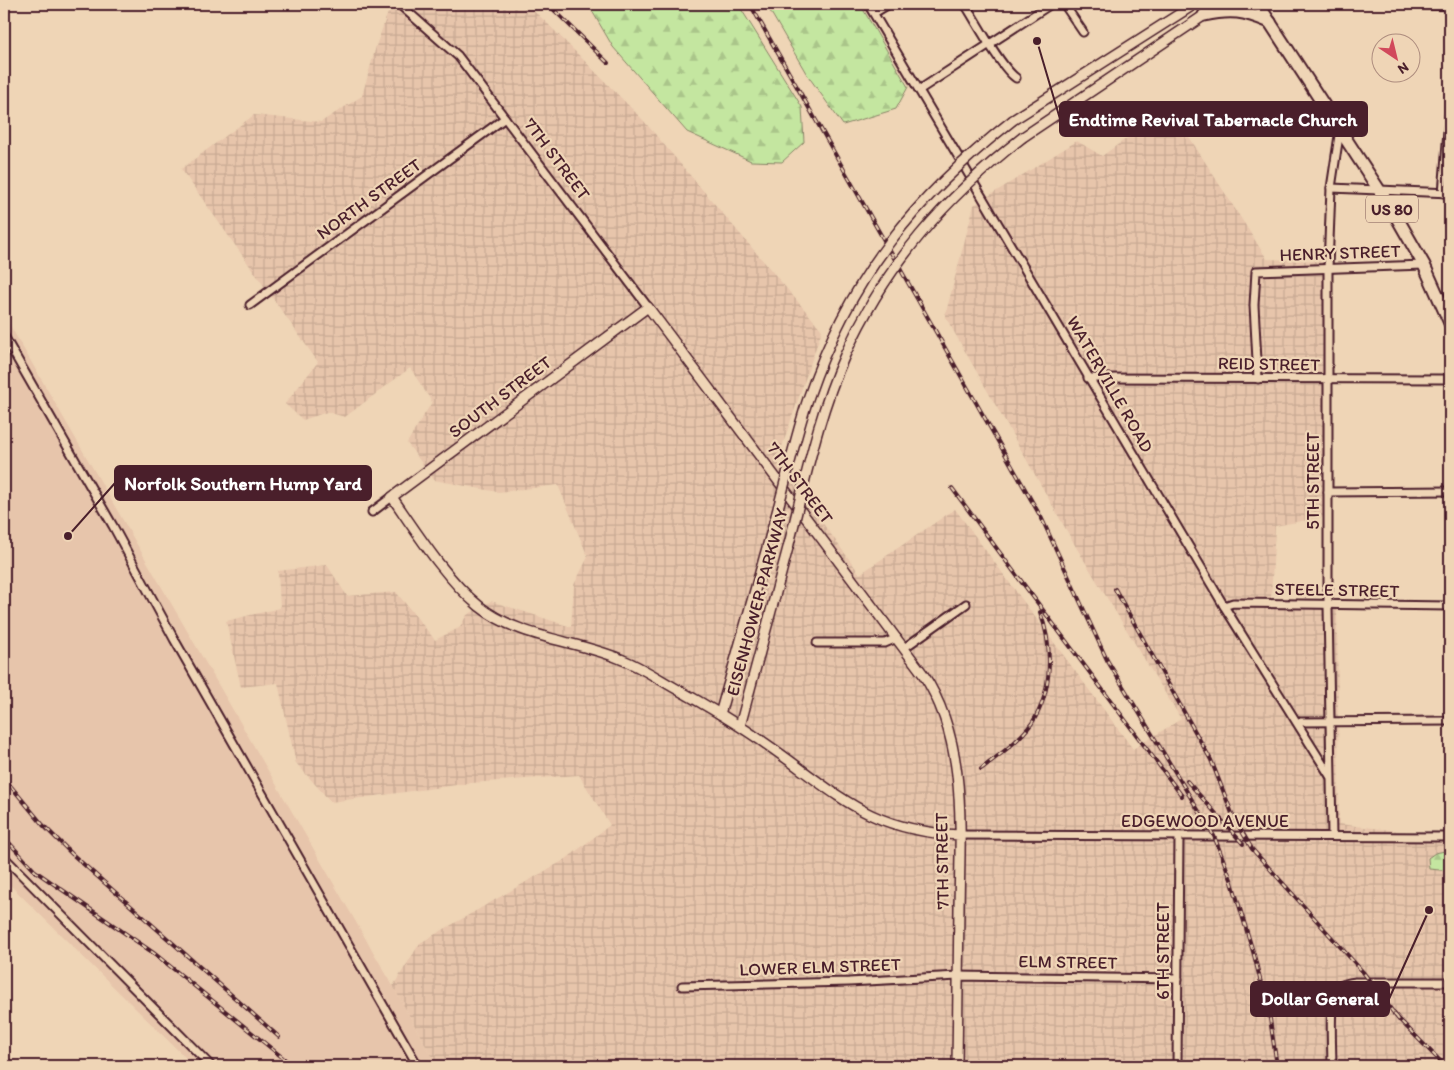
<svg xmlns="http://www.w3.org/2000/svg" width="1454" height="1070" font-family="Itim,sans-serif">
	<style>
		.built { fill: #e7c5ab }
		.industrial { fill: url(#industrial-grid) }
		.forest { fill: url(#forest-firs); stroke: #878266 }
		.lines { fill: none; stroke-linecap: round; stroke-linejoin: round }
		.minor-casing { stroke: #4a1f2b; stroke-width: 11 }
		.tertiary-casing { stroke: #4a1f2b; stroke-width: 12 }
		.primary-casing { stroke: #4a1f2b; stroke-width: 15 }
		.minor { stroke: #efd5b6; stroke-width: 7 }
		.tertiary { stroke: #efd5b6; stroke-width: 9 }
		.primary { stroke: #efd5b6; stroke-width: 11 }
		.rail-casing { stroke: #4a1f2b; stroke-width: 4 }
		.rail { stroke: #efd5b6; stroke-width: 2; stroke-dasharray: 5.5; stroke-linecap: butt }
		.tertiary-bridge-casing { stroke: #4a1f2b; stroke-width: 12; stroke-linecap: butt }
		.tertiary-bridge { stroke: #efd5b6; stroke-width: 9 }
		.labels { text-anchor: middle; stroke-width: 4.5; stroke-linejoin: round; paint-order: stroke }
		.shield { fill: #efd5b6; stroke: #7c5655; stroke-width: 1 }
		.shield-label { font-size: 16px; font-weight: bold; fill: #4a1f2b }
		.street-label { font-size: 18px; fill: #4a1f2b; stroke: #efd5b6 }
		.leader { fill: none; stroke: #4a1f2b; stroke-width: 2 }
		.callout-dot { fill: #4a1f2b; stroke: #efd5b6; stroke-width: 2 }
		.callout { fill: #4a1f2b; stroke: #4a1f2b; stroke-width: 2 }
		.callout-label { font-size: 19px; text-anchor: middle; font-weight: bold; fill: #fff }
	</style>
	<defs>
		<pattern id="industrial-grid" width="8" height="8" patternUnits="userSpaceOnUse" patternTransform="scale(1.25)"><rect width="8" height="8" fill="#e7c5ab"/><path d="M0 4h8M4 0v8" fill="none" stroke="#c8a993"/></pattern>
		<pattern id="forest-firs" width="22" height="20" patternUnits="userSpaceOnUse" patternTransform="scale(1.25)"><rect width="22" height="20" fill="#c4e6a0"/><path d="M5 1l3.5 6h-7zM16 11l3.5 6h-7z" fill="#aac58a"/></pattern>
	</defs>
	<rect width="100%" height="100%" fill="#efd5b6"/>
	<filter id="ink" filterUnits="userSpaceOnUse"><feTurbulence type="fractalNoise" baseFrequency=".02" numOctaves="2"/><feDisplacementMap in="SourceGraphic" scale="10" xChannelSelector="R" yChannelSelector="G"/><feConvolveMatrix kernelMatrix="1 2 1 2 8 2 1 2 1" color-interpolation-filters="sRGB"/></filter>
	<g filter="url(#ink)">
		<polygon class="built" points="4,315 393,986 437,1066 194,1066 4,879"/>
		<polygon class="industrial" points="387,4 526,4 547,23 643,120 822,330 777,461 860,574 955,509 1133,749 1181,719 1076,547 945,316 974,205 1077,141 1102,156 1170,107 1267,259 1323,261 1324,517 1275,526 1271,599 1337,600 1339,824 1450,837 1450,1066 437,1066 393,986 420,943 566,859 610,825 579,775 471,783 331,802 296,763 278,683 241,687 226,621 280,608 278,571 327,565 347,596 396,592 435,640 459,628 467,615 491,601 571,627 574,585 588,557 558,485 498,492 434,480 407,443 432,402 410,368 345,417 327,412 303,420 285,404 318,362 181,169 254,115 321,122 362,96 377,43 390,7"/>
		<g class="forest">
			<polygon points="588,4 738,4 802,107 804,142 782,162 751,161 687,132 613,47"/>
			<polygon points="766,4 860,4 908,87 896,109 843,125 806,73"/>
			<polygon points="1450,850 1450,871 1429,869 1428,858 1435,853"/>
		</g>
		<g class="lines">
			<g class="minor-casing">
				<g id="minor">
					<polyline points="399,4 458,56 648,307"/>
					<polyline points="868,4 1224,606 1330,776"/>
					<path d="M965,4C976,21 1001,68 1016,78"/>
					<polyline points="1064,4 1083,32"/>
					<polyline points="1416,5 1450,5"/>
					<polyline points="874,13 889,4"/>
					<polyline points="919,90 1051,4"/>
					<polyline points="1331,188 1450,193"/>
					<polyline points="1443,193 1450,106"/>
					<polyline points="250,305 505,118"/>
					<polyline points="4,336 113,526 174,639 418,1066"/>
					<polyline points="1088,378 1450,379"/>
					<polyline points="1258,379 1254,305 1256,271 1424,265"/>
					<polyline points="1328,492 1450,491"/>
					<polyline points="372,512 392,497"/>
					<polyline points="1224,606 1233,603 1450,606"/>
					<polyline points="817,643 885,643 897,638"/>
					<polyline points="904,648 966,604"/>
					<polyline points="1297,722 1450,721"/>
					<polyline points="960,835 1450,837"/>
					<polyline points="1332,836 1328,606 1328,268 1331,188 1340,129"/>
					<polyline points="4,857 211,1066"/>
					<polyline points="682,986 849,982 958,976 1178,979"/>
					<polyline points="1177,1066 1179,836"/>
					<path d="M1332,1066C1332,1051 1329,1003 1335,992C1339,984 1348,983 1355,982H1450"/>
				</g>
			</g>
			<g class="tertiary-casing">
				<g id="tertiary">
					<polyline points="1013,120 1195,4"/>
					<polyline points="1023,137 1221,4"/>
					<polyline points="720,714 774,523"/>
					<polyline points="740,726 789,544"/>
					<path d="M957,1066C958,1013 958,960 959,907C960,830 968,741 923,674L648,307L392,497C417,533 445,578 479,606C520,639 577,640 623,660C641,667 657,678 673,687C706,705 738,724 769,746C839,795 869,831 960,835"/>
				</g>
			</g>
			<g class="primary-casing">
				<g id="primary">
					<polyline points="1258,4 1396,216 1424,265 1450,323"/>
					<path d="M1204,15C1232,9 1243,11 1270,22"/>
				</g>
			</g>
			<use href="#minor" class="minor"/>
			<use href="#tertiary" class="tertiary"/>
			<use href="#primary" class="primary"/>
			<g class="rail-casing">
				<g id="rail">
					<polyline points="548,4 608,63"/>
					<polyline points="750,4 1042,519 1107,660 1214,836 1232,882 1254,955 1270,1019 1277,1066"/>
					<polyline points="952,488 1023,584"/>
					<polyline points="1019,578 1182,796"/>
					<polyline points="1115,589 1211,760 1233,816 1252,849 1363,972 1399,1020"/>
					<path d="M981,769C999,755 1018,742 1032,723C1053,691 1053,646 1040,612"/>
					<polyline points="4,778 43,825 72,854 279,1037"/>
					<polyline points="1187,781 1243,844"/>
					<polyline points="4,837 35,871 155,954 293,1066"/>
					<polyline points="1394,1014 1445,1066"/>
				</g>
			</g>
			<use href="#rail" class="rail"/>
			<g class="tertiary-bridge-casing">
				<g id="tertiary-bridge">
					<path d="M774,523C786,481 795,437 809,396C850,277 915,197 1013,120"/>
					<path d="M789,544C805,481 818,415 845,355C886,264 945,198 1023,137"/>
				</g>
			</g>
			<use href="#tertiary-bridge" class="tertiary-bridge"/>
		</g>
	</g>
	<g class="labels">
		<rect class="shield" x="1366" y="195.5" width="52" height="27" rx="4"/>
		<g class="shield-label">
			<text x="1392" y="215">US 80</text>
		</g>
		<g class="street-label">
			<text transform="translate(557 159) rotate(53)" y="6">7TH STREET</text>
			<text transform="translate(369 199) rotate(-36)" y="6">NORTH STREET</text>
			<text transform="translate(1340 253) rotate(-2)" y="6">HENRY STREET</text>
			<text transform="translate(1269 364) rotate(1)" y="6">REID STREET</text>
			<text transform="translate(1110 384) rotate(60)" y="6">WATERVILLE ROAD</text>
			<text transform="translate(500 397) rotate(-37)" y="6">SOUTH STREET</text>
			<text transform="translate(1313 481) rotate(-90)" y="6">5TH STREET</text>
			<text transform="translate(800 483) rotate(53)" y="6">7TH STREET</text>
			<text transform="translate(1337 590) rotate(1)" y="6">STEELE STREET</text>
			<text transform="translate(757 602) rotate(-75)" y="6">EISENHOWER PARKWAY</text>
			<text x="1205" y="827">EDGEWOOD AVENUE</text>
			<text transform="translate(942 861) rotate(-91)" y="6">7TH STREET</text>
			<text transform="translate(1163 951) rotate(-90)" y="6">6TH STREET</text>
			<text transform="translate(1068 962) rotate(1)" y="6">ELM STREET</text>
			<text transform="translate(820 967) rotate(-2)" y="6">LOWER ELM STREET</text>
		</g>
	</g>
	<path class="leader" d="M1037 41L1060 119M68 536L115 483M1429 910L1389 999"/>
	<g class="callout-dot">
		<circle cx="1037" cy="41" r="5"/>
		<circle cx="68" cy="536" r="5"/>
		<circle cx="1429" cy="910" r="5"/>
	</g>
	<g class="callout">
		<rect x="1060" y="102" width="307" height="34" rx="5"/>
		<rect x="115" y="466" width="256" height="34" rx="5"/>
		<rect x="1251" y="982" width="138" height="34" rx="5"/>
	</g>
	<g class="callout-label">
		<text x="1213" y="126">Endtime Revival Tabernacle Church</text>
		<text x="243" y="490">Norfolk Southern Hump Yard</text>
		<text x="1320" y="1005">Dollar General</text>
	</g>
	<rect width="1454" height="1070" fill="none" stroke="#efd5b6" stroke-width="20"/>
	<rect x="10" y="10" width="1434" height="1050" fill="none" stroke="#4a1f2b" stroke-width="2" filter="url(#ink)"/>
	<g transform="translate(1396 58) rotate(145)"><circle r="24" fill="#efd5b6" stroke="#ad8c7e"/>
	<path d="M0-4L9 19L0 12L-9 19Z" fill="#d1495b"/>
	<text y="-8" font-size="14" font-weight="bold" text-anchor="middle" fill="#4a1f2b">N</text>
	</g>
</svg>
